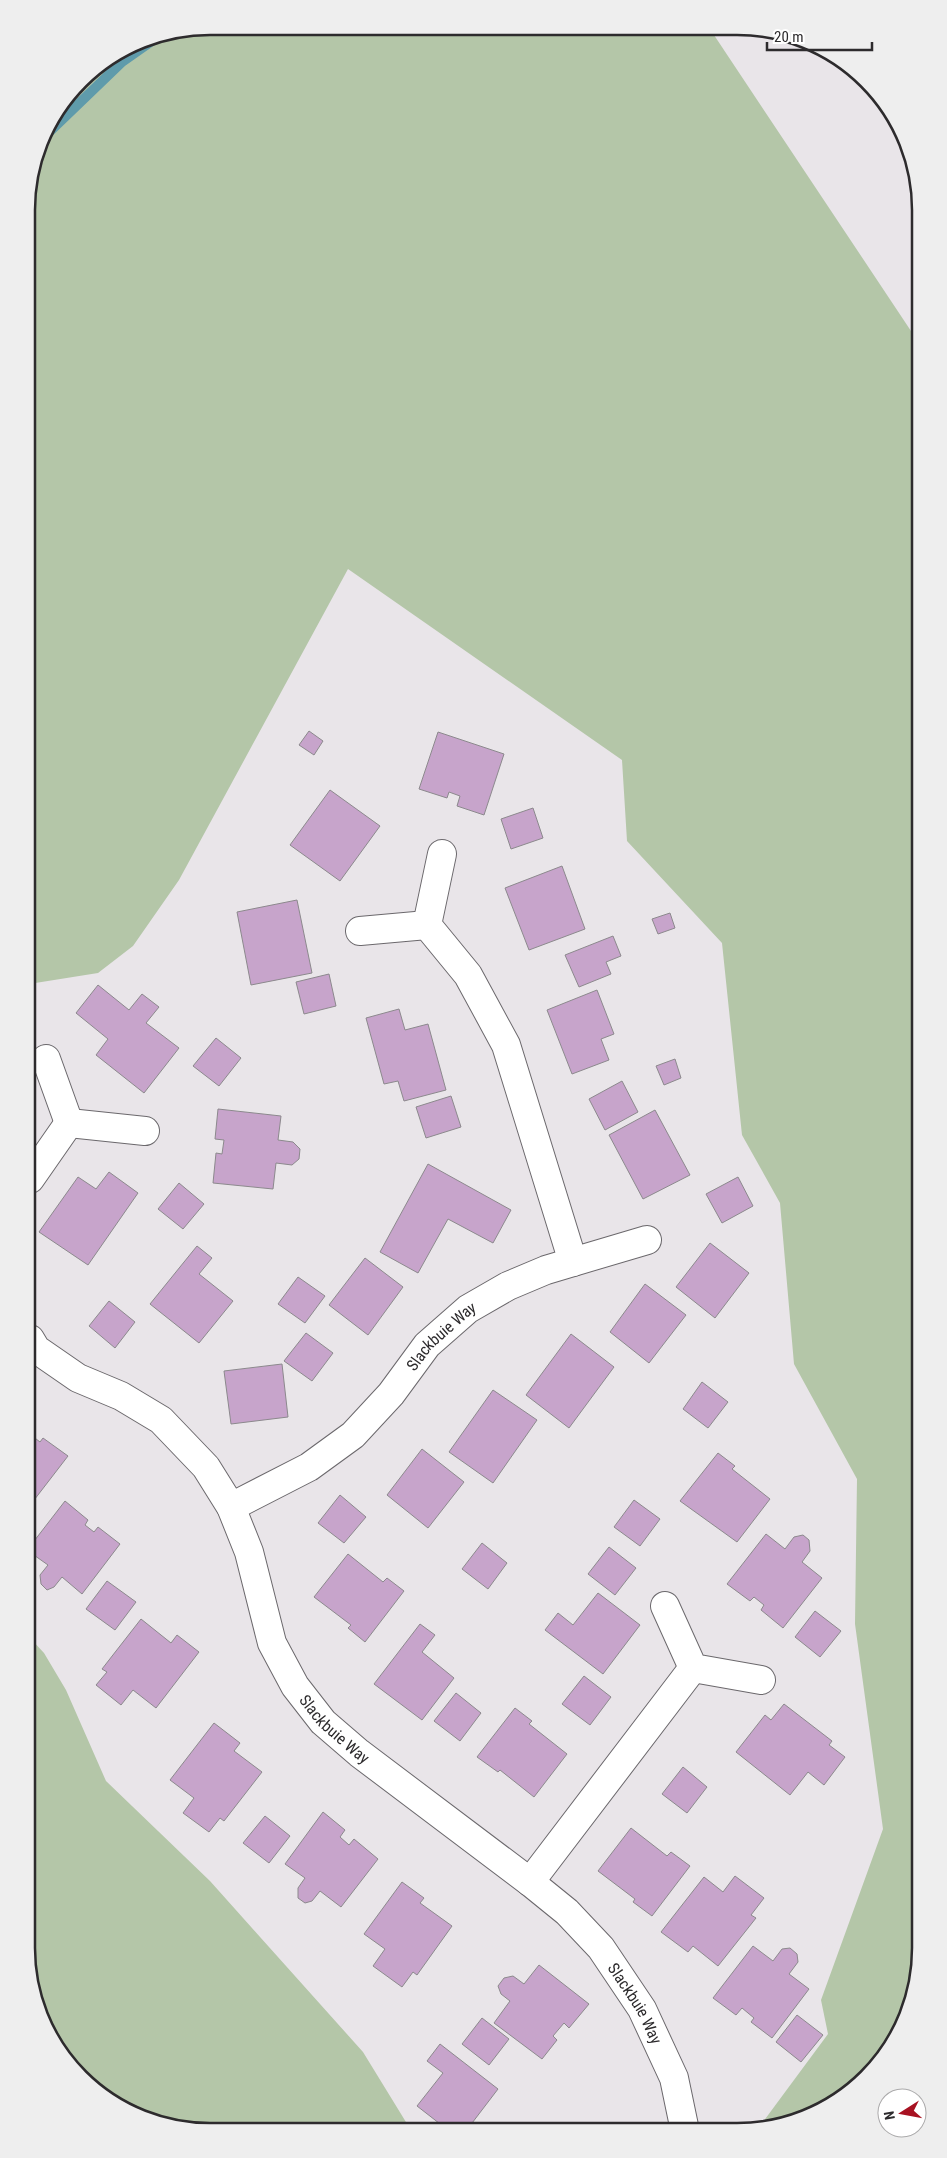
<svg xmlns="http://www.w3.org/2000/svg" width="947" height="2158" font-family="'Roboto Condensed',sans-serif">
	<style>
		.green { fill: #b4c6a8 }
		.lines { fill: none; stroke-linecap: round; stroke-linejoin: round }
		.stream { stroke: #5f9bab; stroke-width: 10 }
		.building { fill: #c7a4cb; stroke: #8c898d }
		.street-casing { stroke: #6b686c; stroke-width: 30 }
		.street { stroke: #fff; stroke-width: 28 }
		.labels { text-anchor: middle; stroke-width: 4; stroke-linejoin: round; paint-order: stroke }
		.street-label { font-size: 16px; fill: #2d2b2d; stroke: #fff }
		.rim { fill: none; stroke: #2d2b2d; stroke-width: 2.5 }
	</style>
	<rect width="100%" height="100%" fill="#e9e5e9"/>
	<g class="green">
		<polygon points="210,26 710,29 915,337 920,1960 907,2018 875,2069 839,2101 785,2125 760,2126 828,2034 821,2000 883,1829 855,1624 857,1479 794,1364 780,1203 742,1135 722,943 627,841 622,760 348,569 179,880 133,946 98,973 29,984 27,198 45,129 89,72 140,40"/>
		<polygon points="31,1639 44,1653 66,1690 106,1781 210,1881 363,2052 409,2127 175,2128 129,2113 89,2086 51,2040 33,1996"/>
	</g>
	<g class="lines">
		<polyline class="stream" points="43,138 122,62 159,36"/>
	</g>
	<g class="building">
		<polygon points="309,731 323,741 314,755 299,745"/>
		<polygon points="438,732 504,754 484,815 457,806 460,796 449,792 447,798 419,789"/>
		<polygon points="330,790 380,826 340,881 290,845"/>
		<polygon points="533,808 543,838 511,849 501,819"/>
		<polygon points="562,866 585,929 529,950 505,888"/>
		<polygon points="297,900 312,973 251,985 237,912"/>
		<polygon points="670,913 675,928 658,934 652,919"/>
		<polygon points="613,936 621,956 606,962 611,974 579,987 565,955"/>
		<polygon points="329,974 336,1006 304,1014 296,982"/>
		<polygon points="98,985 129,1010 142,994 159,1007 146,1023 179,1048 144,1093 96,1055 108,1039 76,1013"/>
		<polygon points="597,990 614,1034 601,1039 609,1060 572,1074 547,1010"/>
		<polygon points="399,1009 405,1030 428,1024 446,1090 404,1101 398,1081 384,1084 366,1018"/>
		<polygon points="216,1038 241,1058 219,1086 193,1066"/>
		<polygon points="675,1059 681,1078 664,1085 656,1066"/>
		<polygon points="622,1081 638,1112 605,1130 589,1099"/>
		<polygon points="451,1096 461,1127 426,1138 416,1107"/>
		<polygon points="218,1109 281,1116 278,1140 293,1142 300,1149 299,1159 292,1165 276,1163 273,1189 213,1183 216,1153 222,1154 224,1140 215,1139"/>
		<polygon points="655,1110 690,1175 643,1199 609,1135"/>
		<polygon points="428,1164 511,1210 493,1243 448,1219 418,1273 380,1252"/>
		<polygon points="109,1172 138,1193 88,1265 39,1232 78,1177 96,1189"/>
		<polygon points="738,1177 753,1206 722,1223 706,1194"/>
		<polygon points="179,1183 204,1204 183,1229 158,1209"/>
		<polygon points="710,1243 749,1273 715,1318 676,1287"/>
		<polygon points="197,1246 212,1258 199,1274 233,1301 199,1343 150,1304"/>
		<polygon points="365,1258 403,1287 368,1335 329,1305"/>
		<polygon points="298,1277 325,1296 305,1323 278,1304"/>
		<polygon points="645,1284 686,1315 649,1363 610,1332"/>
		<polygon points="109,1301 135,1322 115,1348 89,1326"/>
		<polygon points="306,1333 333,1353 312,1381 284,1361"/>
		<polygon points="571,1334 614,1367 569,1428 526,1395"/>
		<polygon points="282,1364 288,1417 231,1424 224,1371"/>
		<polygon points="702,1382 728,1402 708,1428 683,1409"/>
		<polygon points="493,1390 537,1420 493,1483 449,1452"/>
		<polygon points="31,1435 40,1442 43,1438 68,1456 31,1504"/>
		<polygon points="422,1449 464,1482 428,1528 387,1495"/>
		<polygon points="718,1453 735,1466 732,1469 770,1499 737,1542 680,1501"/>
		<polygon points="340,1495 366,1517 344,1543 318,1523"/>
		<polygon points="634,1500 660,1519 640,1546 614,1527"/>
		<polygon points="65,1501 88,1520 85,1525 94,1532 98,1527 120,1544 82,1594 62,1577 54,1587 47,1590 41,1584 40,1575 48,1565 31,1553 31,1545"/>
		<polygon points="766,1534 785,1549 794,1537 803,1535 809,1540 810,1551 802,1562 822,1578 783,1628 761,1610 764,1605 754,1597 750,1601 727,1584"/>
		<polygon points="482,1543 507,1563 488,1589 462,1569"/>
		<polygon points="609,1547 636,1568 615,1595 588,1574"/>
		<polygon points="348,1554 383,1582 387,1578 404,1591 365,1642 348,1628 351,1625 314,1597"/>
		<polygon points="107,1581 136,1602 115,1630 86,1609"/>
		<polygon points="598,1593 640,1625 603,1674 545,1630 558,1613 573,1625"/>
		<polygon points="815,1611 841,1631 820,1657 795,1637"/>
		<polygon points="141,1619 171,1643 177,1635 199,1652 156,1708 133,1690 121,1705 96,1685 107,1672 102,1669"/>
		<polygon points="420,1624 435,1635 422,1652 454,1678 422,1720 374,1684"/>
		<polygon points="584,1676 611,1697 590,1725 562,1704"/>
		<polygon points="456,1693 481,1713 460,1741 434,1721"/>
		<polygon points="784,1704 832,1741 829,1745 845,1757 824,1785 808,1772 790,1795 736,1752 765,1715 771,1720"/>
		<polygon points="515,1708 532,1721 529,1724 567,1754 534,1797 500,1770 498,1772 477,1757"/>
		<polygon points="214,1723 240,1743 234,1751 262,1772 224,1821 220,1818 209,1832 183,1813 194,1798 170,1780"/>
		<polygon points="683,1767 707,1787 687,1813 662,1794"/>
		<polygon points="323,1812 345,1830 340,1837 349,1845 354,1839 378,1859 341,1907 320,1891 312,1901 305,1903 298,1898 298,1888 305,1878 285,1864"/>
		<polygon points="265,1816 290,1836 269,1863 243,1843"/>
		<polygon points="631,1828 667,1856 671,1852 690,1866 652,1916 633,1902 635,1899 598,1871"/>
		<polygon points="735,1876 764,1898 751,1915 756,1918 718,1966 693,1946 688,1952 661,1932 704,1877 723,1892"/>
		<polygon points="402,1882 424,1898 420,1903 452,1926 417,1975 413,1972 402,1987 373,1966 385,1949 364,1934"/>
		<polygon points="753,1946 773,1961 782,1949 790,1948 797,1954 798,1962 789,1974 809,1989 772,2038 751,2022 754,2018 742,2008 736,2015 713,1998"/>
		<polygon points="539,1965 589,2004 569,2028 564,2023 553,2036 557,2040 542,2059 494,2023 510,2001 501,1994 498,1986 504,1978 513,1976 524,1984"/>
		<polygon points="797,2015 823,2035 801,2062 776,2042"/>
		<polygon points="482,2018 509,2039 489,2065 462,2044"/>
		<polygon points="440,2044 498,2089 469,2127 444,2127 417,2106 443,2073 427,2061"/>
	</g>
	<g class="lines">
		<g class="street-casing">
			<g id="street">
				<polyline points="427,925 442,854"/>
				<polyline points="360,931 427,925 468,975 506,1045 573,1262"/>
				<polyline points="46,1059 69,1123 145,1131"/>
				<polyline points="30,1179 69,1123"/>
				<path id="s1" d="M30,1339L36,1349L78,1378L121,1396L161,1420L206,1467L231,1507L249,1552L272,1643L295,1686L323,1722L359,1753L530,1882L567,1912L601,1948L642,2009L674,2078L684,2126"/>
				<path id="s2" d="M231,1507L309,1467L353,1435L391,1394L427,1345L468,1309L508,1286L546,1270L647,1240"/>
				<polyline points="665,1606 693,1668 761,1680"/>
				<polyline points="530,1882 693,1668"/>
			</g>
		</g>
		<use href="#street" class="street"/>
	</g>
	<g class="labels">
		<g class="street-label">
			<text dy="6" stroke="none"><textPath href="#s2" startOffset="275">Slackbuie Way</textPath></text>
			<text dy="6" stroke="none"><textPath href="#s1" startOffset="518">Slackbuie Way</textPath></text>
			<text dy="6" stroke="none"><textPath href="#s1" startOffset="929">Slackbuie Way</textPath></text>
		</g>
	</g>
	<path d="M0 0H947V2158H0ZM210 35H737A175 175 0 0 1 912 210V1948A175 175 0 0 1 737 2123H210A175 175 0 0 1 35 1948V210A175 175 0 0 1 210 35Z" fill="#eee" fill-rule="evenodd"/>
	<path class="rim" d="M210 35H737A175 175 0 0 1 912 210V1948A175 175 0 0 1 737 2123H210A175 175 0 0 1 35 1948V210A175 175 0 0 1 210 35Z"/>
	<g transform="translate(902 2113) rotate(259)"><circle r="24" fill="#ffffff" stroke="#abaaab"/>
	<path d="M0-4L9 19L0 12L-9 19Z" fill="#a81222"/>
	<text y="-8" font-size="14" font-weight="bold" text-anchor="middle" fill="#2d2b2d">N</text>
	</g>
	<path d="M767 42v8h105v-8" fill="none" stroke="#2d2b2d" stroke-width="2.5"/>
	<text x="774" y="42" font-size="15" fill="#2d2b2d" stroke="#ffffff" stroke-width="4" paint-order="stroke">20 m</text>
</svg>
